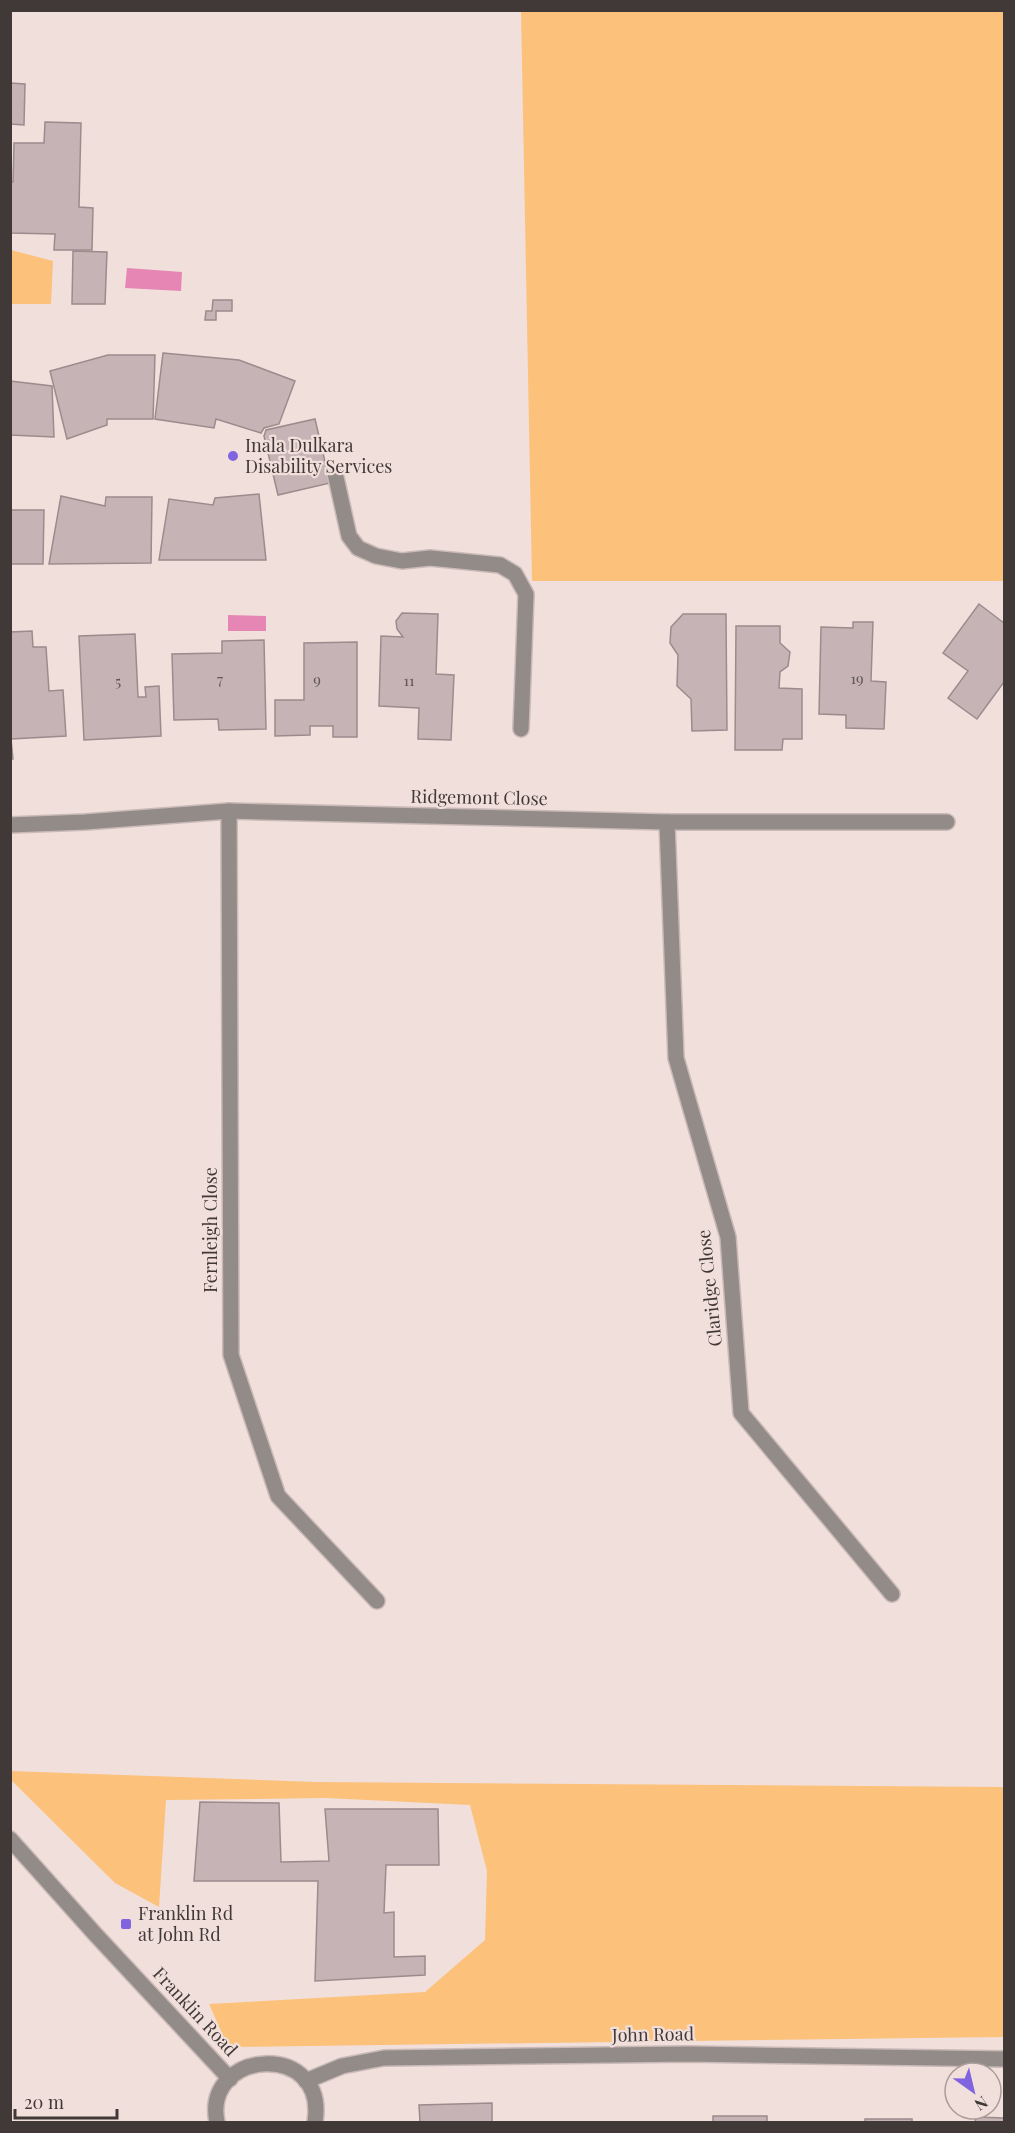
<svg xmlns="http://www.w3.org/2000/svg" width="1015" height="2133" font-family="'Playfair Display',serif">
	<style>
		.green { fill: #fcc17a }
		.water { fill: #e586b4 }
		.building { fill: #c5b3b5; stroke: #9c8b8d; stroke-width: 1.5 }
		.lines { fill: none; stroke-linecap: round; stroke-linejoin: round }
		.minor-casing { stroke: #cabab7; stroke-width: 18 }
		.minor { stroke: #928b88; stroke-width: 15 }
		.poi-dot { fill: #8064df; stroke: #f1dfdb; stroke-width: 2 }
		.labels { text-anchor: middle; stroke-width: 4.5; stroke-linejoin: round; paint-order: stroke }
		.number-label { font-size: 15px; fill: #615856 }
		.poi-label { font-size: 18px; fill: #403937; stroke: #f1dfdb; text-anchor: start }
		.street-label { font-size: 18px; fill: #403937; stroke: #f1dfdb }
	</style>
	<rect width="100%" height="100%" fill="#f1dfdb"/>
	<g class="green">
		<polygon points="521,11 1004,11 1004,581 532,581"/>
		<polygon points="11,250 53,261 51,304 11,304"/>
		<polygon points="10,1771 316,1782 1004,1787 1004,2037 228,2047 209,2004 425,1992 485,1940 487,1871 470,1805 326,1798 166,1800 159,1907 115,1883 11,1780"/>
	</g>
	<g class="water">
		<polygon points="127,268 182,272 181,291 125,288"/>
		<polygon points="228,615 266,616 266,631 228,631"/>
	</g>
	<g class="building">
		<polygon points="10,83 25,84 24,125 10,124"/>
		<polygon points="45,122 81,123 79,207 93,208 92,250 54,250 55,234 10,233 10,182 13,182 14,143 44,143"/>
		<polygon points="73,251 107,252 105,304 72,304"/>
		<polygon points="213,300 232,300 232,311 216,311 216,320 205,320 206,311 212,311"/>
		<polygon points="163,353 239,360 295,381 279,424 264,428 261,433 216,419 214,428 155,419"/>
		<polygon points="108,355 155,355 153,419 107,419 107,425 67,439 50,371"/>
		<polygon points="10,381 52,386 54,437 10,435"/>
		<polygon points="315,419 330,483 278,495 264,436 266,430"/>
		<polygon points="259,494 266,560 159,560 169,499 213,505 215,498"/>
		<polygon points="61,496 105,506 106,497 152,497 151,563 49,564"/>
		<polygon points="10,510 44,510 43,564 10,564"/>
		<polygon points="979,604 1004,623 1004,682 977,719 948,698 968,671 943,653"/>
		<polygon points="402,613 438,614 436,674 454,675 451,740 418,739 419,708 379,706 381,636 403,637 397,629 396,621"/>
		<polygon points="683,614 726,614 727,730 692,731 691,699 677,686 678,655 670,643 671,627"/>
		<polygon points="853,622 873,622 871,681 886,682 884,729 846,728 846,715 819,714 821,627 853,628"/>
		<polygon points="736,626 780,626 780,643 790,652 788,666 780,672 779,688 802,689 802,739 783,739 782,750 735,750"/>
		<polygon points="32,631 33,647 46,647 49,691 63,690 66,736 11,739 13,759 10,759 10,632"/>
		<polygon points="135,634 138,697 146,697 145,687 159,686 161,736 84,740 79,636"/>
		<polygon points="264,640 266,729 219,730 218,719 174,720 172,654 222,653 222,641"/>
		<polygon points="357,642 357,737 333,737 333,726 310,726 310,735 275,736 275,700 304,700 304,643"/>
		<polygon points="200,1802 279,1803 281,1862 329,1861 325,1809 438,1809 439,1865 386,1865 384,1913 394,1912 394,1957 425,1956 425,1975 315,1981 318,1881 194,1881"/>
		<polygon points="492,2103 492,2122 420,2122 419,2105"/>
		<rect x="713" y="2116" width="54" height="6"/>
		<polygon points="976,2117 1004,2118 1004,2122 975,2122"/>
		<rect x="865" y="2119" width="47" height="3"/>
	</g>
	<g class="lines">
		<g class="minor-casing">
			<g id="minor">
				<polyline points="335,473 349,536 358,548 376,556 402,561 430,558 500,565 515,574 526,594 521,729"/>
				<polyline points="229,811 231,1355 278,1496 377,1601"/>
				<polyline points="667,822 676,1058 728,1237 741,1413 892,1594"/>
				<polyline points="10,825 85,822 229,811 667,822 947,822"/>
				<polyline points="10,1839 95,1934 230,2079"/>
				<polyline points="306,2081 342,2066 384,2058 689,2054 1004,2059"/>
				<path d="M217,2122C202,2049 328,2040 315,2122"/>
			</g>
		</g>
		<use href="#minor" class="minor"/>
	</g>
	<g class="poi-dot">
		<circle cx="233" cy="456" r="6"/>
		<rect x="120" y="1918" width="12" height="12" rx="3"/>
	</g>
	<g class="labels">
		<g class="number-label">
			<text x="857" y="684">19</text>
			<text x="220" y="685">7</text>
			<text x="317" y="685">9</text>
			<text x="409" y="686">11</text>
			<text x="118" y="687">5</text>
		</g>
		<g class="poi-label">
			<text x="245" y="452">Inala Dulkara<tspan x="245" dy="21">Disability Services</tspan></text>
			<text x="138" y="1920">Franklin Rd<tspan x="138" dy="21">at John Rd</tspan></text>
		</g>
		<g class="street-label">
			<text transform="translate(479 798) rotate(1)" y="6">Ridgemont Close</text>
			<text transform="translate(211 1230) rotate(-90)" y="6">Fernleigh Close</text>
			<text transform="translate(710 1288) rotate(-96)" y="6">Claridge Close</text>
			<text transform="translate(195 2012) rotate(47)" y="6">Franklin Road</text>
			<text transform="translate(653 2035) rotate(-1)" y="6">John Road</text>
		</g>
	</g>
	<rect width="1015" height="2133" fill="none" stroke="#403937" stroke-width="24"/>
	<g transform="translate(973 2091) rotate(146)"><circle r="28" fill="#f1dfdb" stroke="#aa9d99" stroke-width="1.5"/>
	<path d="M0-4.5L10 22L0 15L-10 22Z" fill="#8064df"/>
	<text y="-9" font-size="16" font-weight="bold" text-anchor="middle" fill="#403937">N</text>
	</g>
	<path d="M15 2109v9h102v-9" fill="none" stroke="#403937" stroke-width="3"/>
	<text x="24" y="2109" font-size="18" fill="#403937" stroke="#f1dfdb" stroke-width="4.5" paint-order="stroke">20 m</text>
</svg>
